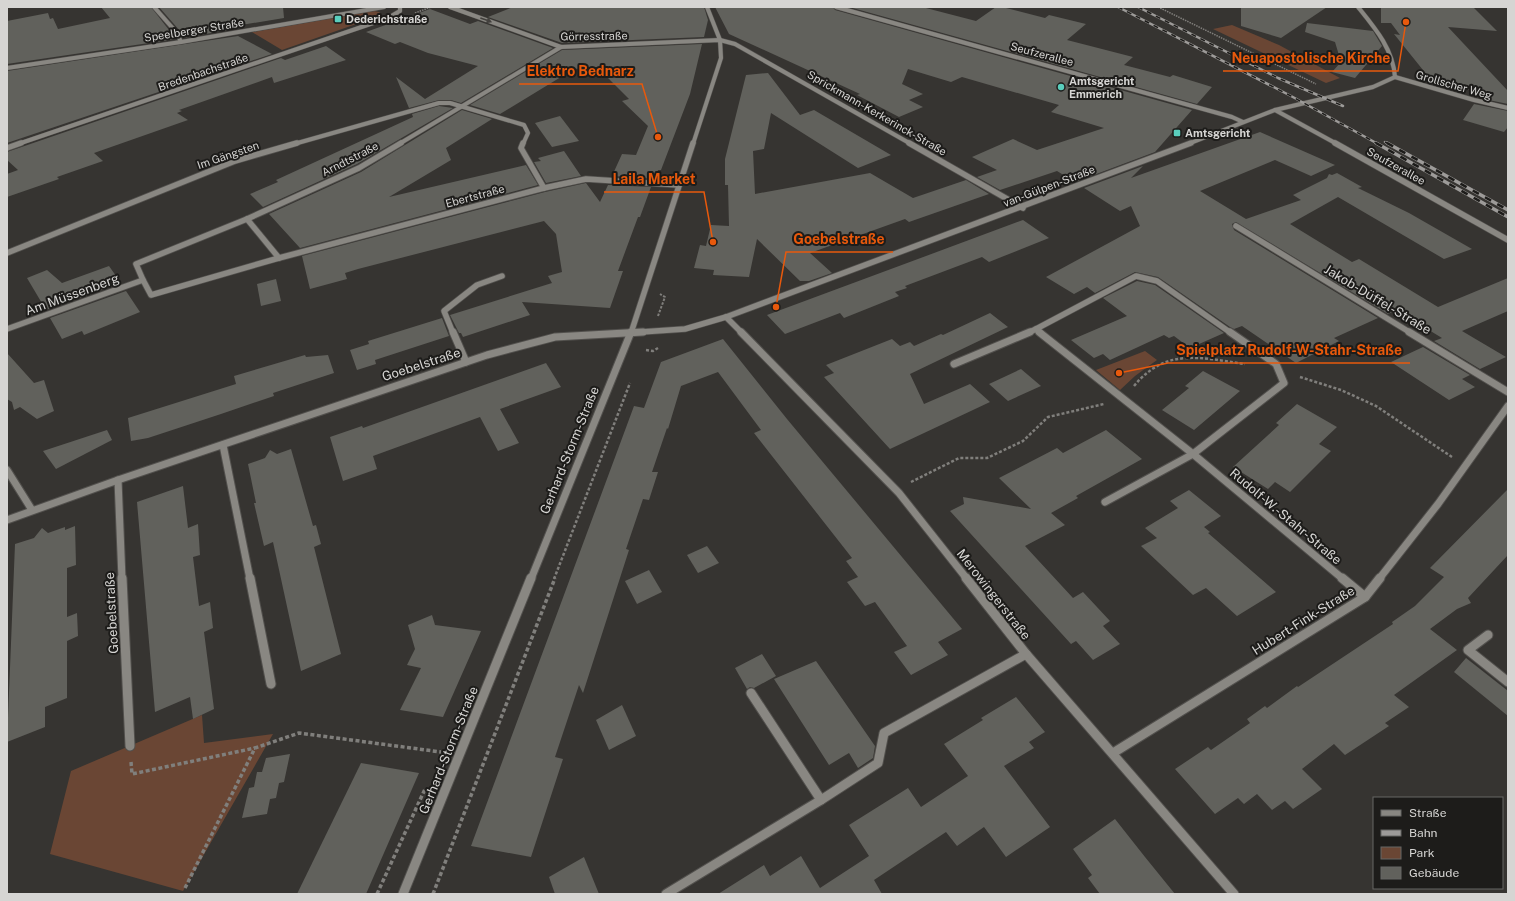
<svg xmlns="http://www.w3.org/2000/svg" width="1515" height="901" font-family="'Public Sans',sans-serif">
	<style>
		.green { fill: #6a4634 }
		.building { fill: #61615c }
		.lines { fill: none; stroke-linecap: round; stroke-linejoin: round }
		.minor-far3-casing { stroke: #52504d; stroke-width: 5 }
		.minor-far2-casing { stroke: #52504d; stroke-width: 7 }
		.minor-far1-casing { stroke: #52504d; stroke-width: 9 }
		.minor-casing { stroke: #52504d; stroke-width: 11 }
		.path-far3 { stroke: #807f7c; stroke-width: 1.5; stroke-dasharray: 1.5 1; stroke-linecap: butt }
		.path-far2 { stroke: #807f7c; stroke-width: 2; stroke-dasharray: 2.5 1.5; stroke-linecap: butt }
		.path-far1 { stroke: #807f7c; stroke-width: 2.5; stroke-dasharray: 3 2; stroke-linecap: butt }
		.path { stroke: #807f7c; stroke-width: 3.5; stroke-dasharray: 4 2.5; stroke-linecap: butt }
		.minor-far3 { stroke: #898782; stroke-width: 4 }
		.minor-far2 { stroke: #898782; stroke-width: 5.5 }
		.minor-far1 { stroke: #898782; stroke-width: 7 }
		.minor { stroke: #898782; stroke-width: 9 }
		.rail-far1-casing { stroke: #9d9b99; stroke-width: 2.5 }
		.rail-casing { stroke: #9d9b99; stroke-width: 3.5 }
		.rail-far1 { stroke: #1d1c1a; stroke-width: 1.5; stroke-dasharray: 5; stroke-linecap: butt }
		.rail { stroke: #1d1c1a; stroke-width: 2.5; stroke-dasharray: 7; stroke-linecap: butt }
		.oneway { fill: #43413e }
		.poi-dot { fill: #5acebd; stroke: #1d1c1a; stroke-width: 1.5 }
		.labels { text-anchor: middle; stroke-width: 4; stroke-linejoin: round; paint-order: stroke }
		.far-poi-label { font-size: 11px; font-weight: bold; fill: #d6d5d3; stroke: #1d1c1a; text-anchor: start }
		.far-street-label { font-size: 11px; fill: #d6d5d3; stroke: #1d1c1a }
		.street-label { font-size: 13px; fill: #d6d5d3; stroke: #1d1c1a }
		.leader { fill: none; stroke: #e8590c; stroke-width: 1.5 }
		.callout-dot { fill: #e8590c; stroke: #1d1c1a; stroke-width: 1.5 }
		.callout-label { font-size: 14px; text-anchor: middle; font-weight: bold; fill: #e8590c; stroke: #1d1c1a; stroke-width: 4; stroke-linejoin: round; paint-order: stroke }
	</style>
	<rect width="100%" height="100%" fill="#363431"/>
	<g class="green">
		<polygon points="374,11 379,12 382,15 282,50 252,32"/>
		<polygon points="1232,25 1279,45 1340,78 1326,83 1213,29"/>
		<polygon points="1145,351 1157,360 1135,376 1120,390 1096,370"/>
		<polygon points="202,715 204,743 273,734 183,891 50,854 71,771"/>
	</g>
	<g class="building">
		<polygon points="101,7 151,7 176,39 7,64 7,21 48,13 50,19 53,18 58,29 110,18"/>
		<polygon points="159,7 283,7 284,18 223,28 228,30 183,38 180,31"/>
		<polygon points="513,7 704,7 708,20 704,37 562,43 488,17"/>
		<polygon points="715,7 833,7 835,10 1192,110 1155,152 1075,182 1057,171 1000,190 977,177 997,170 972,157 1013,139 1037,150 1104,128 1051,112 1059,105 962,77 951,82 908,69 902,84 923,94 909,100 923,107 899,117 857,95 860,94 729,34"/>
		<polygon points="849,7 922,7 976,21 996,7 1002,7 1045,18 1049,15 1086,24 1067,40 1133,57 1124,65 1170,77 1173,75 1212,87 1197,104"/>
		<polygon points="1241,7 1327,7 1281,38 1241,26"/>
		<polygon points="1381,7 1473,7 1497,31 1448,27 1508,91 1508,104 1479,98 1481,94 1427,75 1394,34 1400,35 1391,23 1381,23"/>
		<polygon points="430,9 470,24 478,21 553,48 461,103 451,100 439,100 409,108 396,77 425,99 478,66 428,53 400,42 395,44 366,32"/>
		<polygon points="1307,23 1373,31 1382,46 1355,78 1332,72 1341,62 1335,42 1305,32"/>
		<polygon points="238,36 272,54 7,143 7,71"/>
		<polygon points="702,44 690,94 661,170 658,170 655,179 612,176 622,154 636,155 648,126 622,101 629,99 597,67 574,69 500,114 470,105 562,50"/>
		<polygon points="326,46 346,60 274,83 272,77 179,110 182,111 177,113 188,120 94,153 103,161 57,177 59,179 7,197 7,174 18,170 7,160 7,152 281,58 285,60"/>
		<polygon points="768,73 800,115 814,110 891,155 858,168 771,113 764,149 753,151 755,194 870,173 913,198 966,180 989,194 909,222 905,219 810,253 832,273 809,281 800,281 757,239 749,277 713,275 714,270 694,268 700,245 706,246 711,225 729,226 728,185 725,185 725,159 746,75"/>
		<polygon points="1474,104 1508,111 1508,127 1504,132 1463,120"/>
		<polygon points="439,106 453,108 357,164 263,207 250,194 278,182 276,180 413,117 412,114"/>
		<polygon points="462,110 492,119 446,148 451,160 389,197 526,165 538,185 300,248 269,214 361,172"/>
		<polygon points="560,116 579,141 552,147 535,123"/>
		<polygon points="1260,132 1335,165 1311,176 1275,160 1200,191 1246,219 1301,200 1293,195 1327,178 1329,174 1332,175 1337,173 1362,187 1358,188 1409,213 1472,249 1444,259 1338,197 1290,224 1352,262 1359,259 1438,307 1508,278 1508,311 1462,331 1506,357 1480,369 1434,341 1442,338 1396,310 1388,314 1236,222 1232,224 1234,230 1378,318 1334,338 1339,341 1296,363 1242,326 1234,329 1230,327 1158,277 1135,272 1095,293 1087,287 1074,294 1046,277 1140,226 1131,206 1120,211 1084,188 1143,166 1131,178"/>
		<polygon points="564,151 581,176 546,183 534,162 541,161 538,158"/>
		<polygon points="586,183 600,202 608,185 651,187 640,217 638,217 618,271 623,271 610,308 522,302 530,315 463,337 461,333 459,333 450,315 552,283 548,276 562,272 556,234 544,221 358,269 345,273 347,279 310,289 302,256 545,192"/>
		<polygon points="1023,220 1049,238 989,262 982,257 905,286 907,288 895,292 899,296 844,318 840,313 785,334 767,315"/>
		<polygon points="109,266 121,283 46,310 27,278 47,270 62,283"/>
		<polygon points="276,279 281,301 261,306 257,284"/>
		<polygon points="1137,281 1155,285 1224,333 1190,348 1174,336 1169,338 1164,335 1110,360 1103,354 1094,358 1071,340 1127,316 1103,298"/>
		<polygon points="126,291 140,312 84,335 82,331 62,339 50,318"/>
		<polygon points="990,313 1008,327 910,374 924,404 970,384 990,402 890,449 824,377 834,373 826,365 892,339 900,346 910,342 914,346 941,334 943,335"/>
		<polygon points="442,318 449,336 375,360 376,364 357,370 350,350 369,344 368,341"/>
		<polygon points="723,339 787,419 962,629 938,642 948,655 911,675 894,652 907,646 875,602 865,606 847,582 858,577 846,561 852,558 754,433 761,430 718,372 681,386 668,429 667,428 652,472 658,472 649,500 643,499 626,549 629,550 583,693 579,685 555,757 563,759 531,857 471,846 634,406 644,408 661,362"/>
		<polygon points="1423,347 1470,375 1462,379 1475,387 1449,400 1391,362"/>
		<polygon points="7,353 34,383 44,380 54,411 37,419 20,407 14,410 12,402 7,399"/>
		<polygon points="305,355 306,357 328,355 334,373 273,393 274,396 221,414 148,438 131,441 128,418 236,384 234,376"/>
		<polygon points="546,363 561,387 500,409 519,443 498,451 480,417 373,456 377,469 343,481 330,437 362,426 363,428"/>
		<polygon points="1021,369 1041,386 1008,401 989,384"/>
		<polygon points="1203,371 1240,391 1194,430 1162,410 1189,388 1185,386"/>
		<polygon points="1297,404 1337,427 1319,444 1331,451 1290,492 1275,482 1268,489 1233,467 1279,425 1276,423"/>
		<polygon points="107,430 112,440 56,469 43,451"/>
		<polygon points="1106,430 1142,459 1076,496 1078,498 1051,513 1065,525 1025,546 1073,598 1083,592 1110,621 1103,626 1120,644 1093,660 1076,641 1071,644 950,511 964,504 963,497 1031,509 999,478 1057,448 1063,453"/>
		<polygon points="291,449 313,526 316,525 321,544 314,547 341,654 301,671 273,542 264,546 254,503 256,503 248,464 265,458 270,450 277,454"/>
		<polygon points="183,486 188,528 198,524 200,555 193,557 199,606 210,602 213,628 204,632 214,709 193,719 190,697 155,712 137,502"/>
		<polygon points="1508,489 1508,555 1468,598 1471,603 1457,609 1430,629 1457,650 1394,695 1409,707 1385,723 1389,726 1345,755 1334,744 1302,769 1322,789 1293,809 1285,801 1272,810 1257,794 1244,804 1238,798 1215,814 1175,769 1208,747 1211,750 1250,723 1247,719 1265,706 1267,708 1297,686 1298,687 1393,624 1392,622 1415,606 1444,577 1430,568"/>
		<polygon points="1189,490 1221,516 1204,527 1210,532 1208,533 1276,592 1237,616 1206,588 1193,595 1141,546 1157,538 1145,528 1178,508 1170,501"/>
		<polygon points="75,526 76,565 67,568 67,617 77,613 78,636 67,641 67,698 45,707 45,727 7,742 15,544 34,538 42,528 48,533 65,527 65,530"/>
		<polygon points="707,546 719,563 698,573 687,555"/>
		<polygon points="649,570 662,592 637,604 625,581"/>
		<polygon points="432,615 435,625 481,631 443,717 400,710 421,668 407,665 415,649 408,625"/>
		<polygon points="762,654 776,676 754,688 750,687 747,689 735,668"/>
		<polygon points="1466,658 1508,691 1508,716 1454,672"/>
		<polygon points="816,661 875,746 873,758 858,768 849,753 829,765 774,679"/>
		<polygon points="1016,697 1045,732 1029,742 1034,748 1004,766 1050,827 1006,857 984,827 957,846 946,832 874,880 882,894 718,894 764,865 770,876 801,856 820,888 869,856 849,825 908,788 921,807 968,776 944,744 983,720 981,718"/>
		<polygon points="622,705 636,736 609,750 596,720"/>
		<polygon points="290,754 284,782 279,783 276,798 270,799 267,814 242,818 249,788 254,787 257,772 262,772 266,758"/>
		<polygon points="361,763 419,773 366,894 297,894"/>
		<polygon points="1115,819 1145,857 1175,894 1100,894 1088,878 1092,875 1073,849"/>
		<polygon points="584,857 599,894 555,894 549,877"/>
	</g>
	<g class="lines">
		<g class="minor-far3-casing">
			<g id="minor-far3">
				<polyline points="154,7 177,33 181,42"/>
				<polyline points="450,7 561,47 720,40 735,44 911,144"/>
				<polyline points="836,7 1232,117 1243,122"/>
				<path d="M1358,7C1375,28 1393,49 1395,77"/>
				<polyline points="7,68 181,42 384,7"/>
				<polyline points="1395,77 1474,100 1508,108"/>
				<polyline points="1275,110 1337,144"/>
				<polyline points="18,144 388,18 400,11 400,7"/>
				<polyline points="294,144 439,103 450,103 524,125 528,133 523,144"/>
				<polyline points="399,144 561,47"/>
				<polyline points="693,144 721,58 720,40 707,7"/>
				<polyline points="1188,144 1275,110 1373,87 1395,77"/>
			</g>
		</g>
		<g class="minor-far2-casing">
			<g id="minor-far2">
				<polyline points="523,143 521,148 544,188"/>
				<polyline points="909,143 1023,208"/>
				<polyline points="1335,143 1508,240"/>
				<polyline points="7,148 21,143"/>
				<polyline points="247,219 279,258"/>
				<polyline points="1236,226 1411,333"/>
				<polyline points="7,253 235,161 297,143"/>
				<polyline points="143,280 151,295 279,258 544,188 586,179 679,185"/>
				<polyline points="726,317 742,333"/>
				<polyline points="7,329 143,280 136,264 247,219 359,168 401,143"/>
				<polyline points="453,333 444,311 477,285 502,276"/>
				<polyline points="626,333 685,329 726,317 1191,143"/>
				<polyline points="631,333 693,143"/>
				<polyline points="1028,333 1036,329"/>
				<polyline points="1041,333 1036,329 1136,276 1157,281 1231,333"/>
			</g>
		</g>
		<g class="minor-far1-casing">
			<g id="minor-far1">
				<polyline points="453,332 466,362"/>
				<polyline points="741,332 899,493 967,579"/>
				<polyline points="1039,332 1193,454"/>
				<polyline points="1409,332 1508,392"/>
				<polyline points="954,364 1030,332"/>
				<polyline points="223,445 250,579"/>
				<polyline points="1193,454 1343,579"/>
				<polyline points="1193,454 1284,383 1276,364 1230,332"/>
				<polyline points="7,470 32,510"/>
				<polyline points="118,480 122,579"/>
				<polyline points="1105,502 1193,454"/>
				<polyline points="7,520 118,480 487,355 555,337 643,332"/>
				<polyline points="531,579 631,332"/>
				<polyline points="1379,579 1438,504 1508,406"/>
			</g>
		</g>
		<g class="minor-casing">
			<g id="minor">
				<polyline points="122,578 130,746"/>
				<polyline points="250,578 271,684"/>
				<polyline points="966,578 1026,654 1234,894"/>
				<polyline points="1342,578 1365,597"/>
				<polyline points="1488,635 1468,650 1508,682"/>
				<polyline points="751,693 821,800"/>
				<polyline points="1113,753 1365,597 1380,578"/>
				<polyline points="403,894 531,578"/>
				<polyline points="666,894 821,800 878,763 884,733 1026,654"/>
			</g>
		</g>
		<g class="path-far3">
			<polyline points="1158,7 1316,84"/>
			<polyline points="415,13 431,7"/>
		</g>
		<polyline class="path-far2" points="658,316 665,297 660,294"/>
		<g class="path-far1">
			<polyline points="646,350 653,351 658,348"/>
			<polyline points="1300,377 1341,390 1376,406 1452,457"/>
			<path d="M1134,386C1166,347 1201,358 1245,364"/>
			<polyline points="911,482 959,458 987,458 1023,441 1048,417 1104,404"/>
			<polyline points="554,579 630,383"/>
		</g>
		<g class="path">
			<polyline points="131,762 132,774 255,748"/>
			<polyline points="185,888 255,748 299,733 441,752"/>
			<polyline points="377,894 425,789"/>
			<polyline points="433,894 555,578"/>
		</g>
		<use href="#minor-far3" class="minor-far3"/>
		<use href="#minor-far2" class="minor-far2"/>
		<use href="#minor-far1" class="minor-far1"/>
		<use href="#minor" class="minor"/>
		<g class="rail-far1-casing">
			<g id="rail-far1">
				<polyline points="1118,7 1291,96 1378,144"/>
				<polyline points="1138,7 1278,78 1343,106"/>
				<polyline points="1385,142 1389,144"/>
			</g>
		</g>
		<g class="rail-casing">
			<g id="rail">
				<polyline points="1376,143 1508,217"/>
				<polyline points="1387,143 1508,210"/>
			</g>
		</g>
		<use href="#rail-far1" class="rail-far1"/>
		<use href="#rail" class="rail"/>
	</g>
	<defs><path id="oneway-solid" d="M-6-.8H1V-3.2L6.5 0L1 3.2V.8H-6Z"/></defs>
	<use class="oneway" href="#oneway-solid" transform="translate(486 20) rotate(20)"/>
	<g class="poi-dot">
		<rect x="334" y="15" width="8" height="8" rx="2"/>
		<circle cx="1061" cy="87" r="4"/>
		<rect x="1173" y="129" width="8" height="8" rx="2"/>
	</g>
	<g class="labels">
		<g class="far-poi-label">
			<text x="346" y="23">Dederichstraße</text>
			<text x="1069" y="85">Amtsgericht<tspan x="1069" dy="13">Emmerich</tspan></text>
			<text x="1185" y="137">Amtsgericht</text>
		</g>
		<g class="far-street-label">
			<text transform="translate(194 30) rotate(-9)" y="4">Speelberger Straße</text>
			<text transform="translate(594 36) rotate(-1)" y="4">Görresstraße</text>
			<text transform="translate(1042 54) rotate(15)" y="4">Seufzerallee</text>
			<text transform="translate(203 72) rotate(-19)" y="4">Bredenbachstraße</text>
			<text transform="translate(1454 85) rotate(16)" y="4">Grollscher Weg</text>
			<text transform="translate(877 113) rotate(30)" y="4">Sprickmann-Kerkerinck-Straße</text>
			<text transform="translate(228 155) rotate(-19)" y="4">Im Gängsten</text>
			<text transform="translate(350 159) rotate(-27)" y="4">Arndtstraße</text>
			<text transform="translate(1396 166) rotate(29)" y="4">Seufzerallee</text>
			<text transform="translate(1049 186) rotate(-21)" y="4">van-Gülpen-Straße</text>
			<text transform="translate(475 196) rotate(-15)" y="4">Ebertstraße</text>
		</g>
		<g class="street-label">
			<text transform="translate(72 294) rotate(-20)" y="5">Am Müssenberg</text>
			<text transform="translate(1378 299) rotate(31)" y="5">Jakob-Düffel-Straße</text>
			<text transform="translate(421 364) rotate(-18)" y="5">Goebelstraße</text>
			<text transform="translate(569 450) rotate(-68)" y="5">Gerhard-Storm-Straße</text>
			<text transform="translate(1286 516) rotate(40)" y="5">Rudolf-W.-Stahr-Straße</text>
			<text transform="translate(994 594) rotate(52)" y="5">Merowingerstraße</text>
			<text transform="translate(111 613) rotate(-93)" y="5">Goebelstraße</text>
			<text transform="translate(1303 620) rotate(-32)" y="5">Hubert-Fink-Straße</text>
			<text transform="translate(448 750) rotate(-68)" y="5">Gerhard-Storm-Straße</text>
		</g>
	</g>
	<path class="leader" d="M1406 22L1398 71H1223M658 137L642 84H519M713 242L704 192H604M776 307L786 252H893M1119 373L1168 363H1410"/>
	<g class="callout-dot">
		<circle cx="1406" cy="22" r="4"/>
		<circle cx="658" cy="137" r="4"/>
		<circle cx="713" cy="242" r="4"/>
		<circle cx="776" cy="307" r="4"/>
		<circle cx="1119" cy="373" r="4"/>
	</g>
	<g class="callout-label">
		<text x="1311" y="63">Neuapostolische Kirche</text>
		<text x="580" y="76">Elektro Bednarz</text>
		<text x="654" y="184">Laila Market</text>
		<text x="839" y="244">Goebelstraße</text>
		<text x="1289" y="355">Spielplatz Rudolf-W-Stahr-Straße</text>
	</g>
	<rect width="1515" height="901" fill="none" stroke="#d6d5d3" stroke-width="16"/>
	<rect x="1373" y="797" width="130" height="92" fill="#1d1c1a" stroke="#676664"/>
	<rect x="1381" y="810" width="20" height="6" fill="#898782" stroke="#676664"/>
	<text x="1409" y="817" font-size="12" fill="#d6d5d3">Straße</text>
	<rect x="1381" y="830" width="20" height="6" fill="#9d9b99" stroke="#676664"/>
	<text x="1409" y="837" font-size="12" fill="#d6d5d3">Bahn</text>
	<rect x="1381" y="847" width="20" height="12" fill="#6a4634" stroke="#676664"/>
	<text x="1409" y="857" font-size="12" fill="#d6d5d3">Park</text>
	<rect x="1381" y="867" width="20" height="12" fill="#61615c" stroke="#676664"/>
	<text x="1409" y="877" font-size="12" fill="#d6d5d3">Gebäude</text>
</svg>
